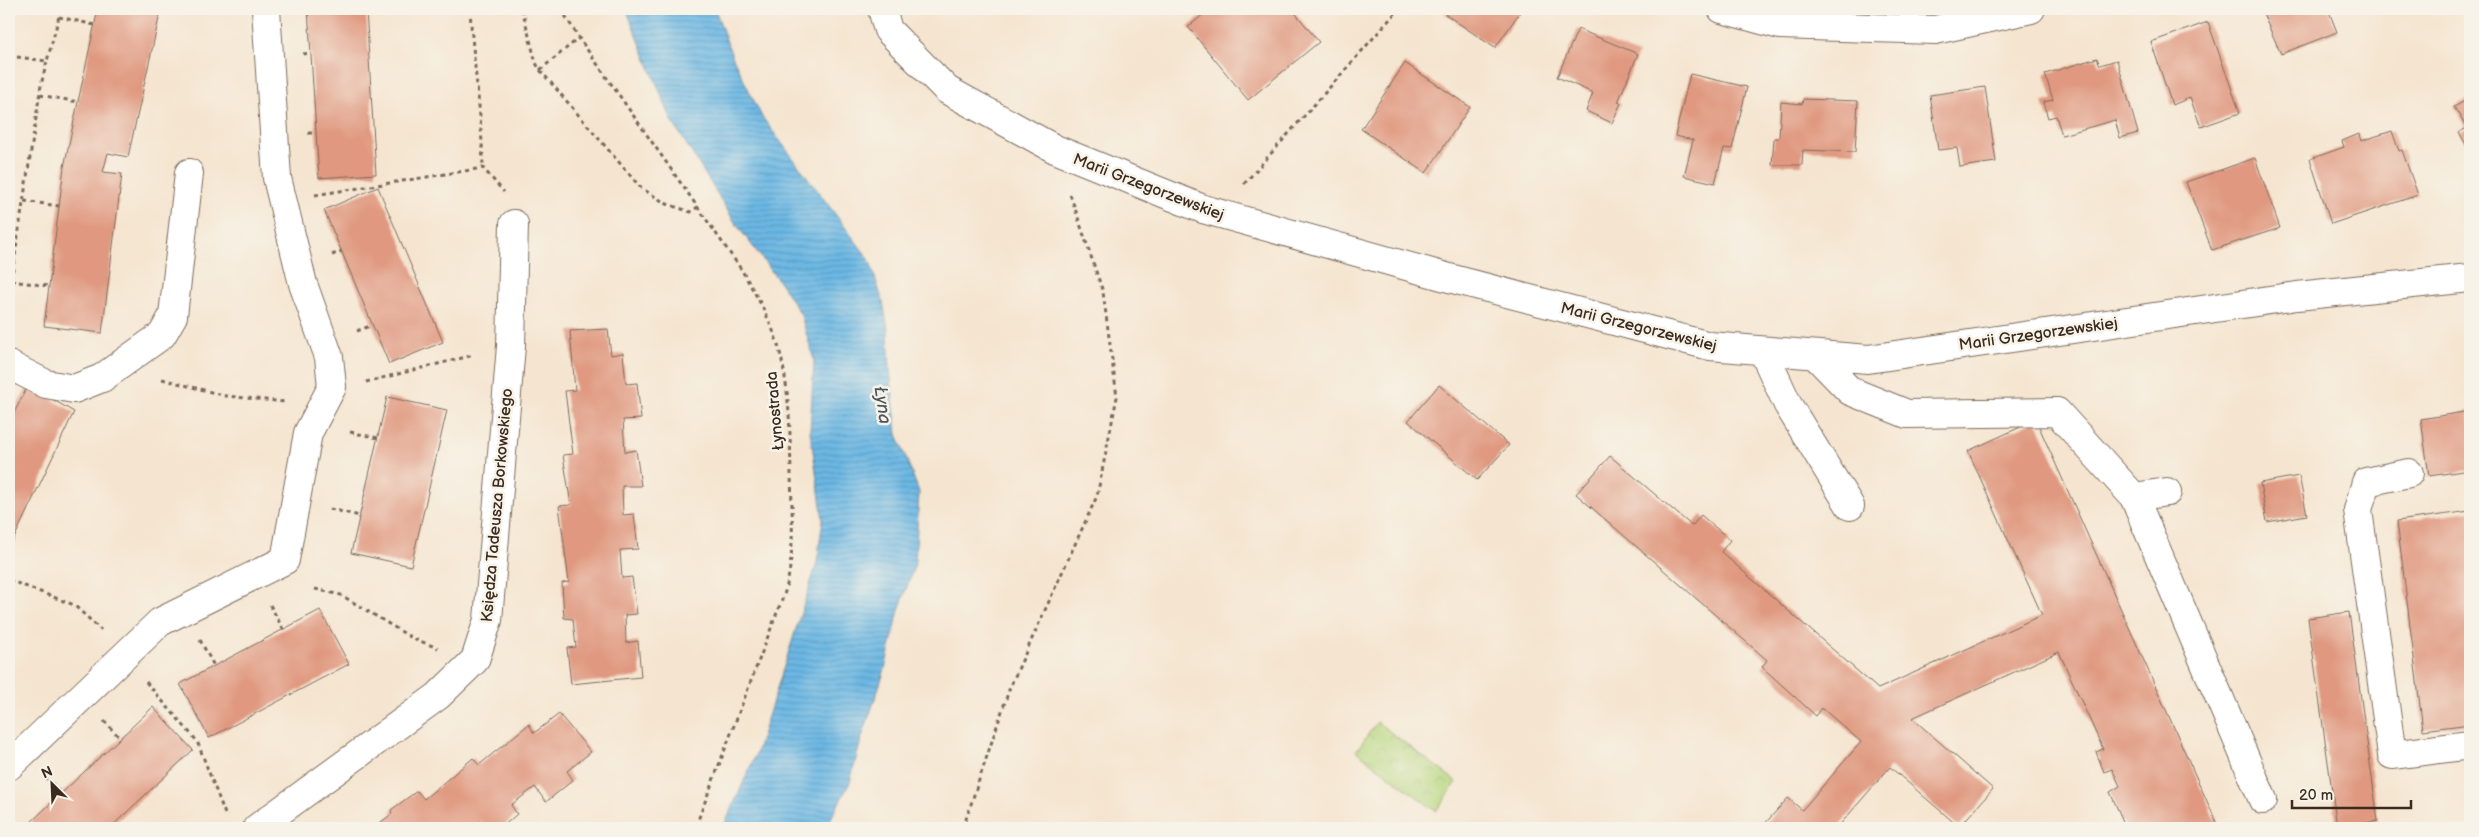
<svg xmlns="http://www.w3.org/2000/svg" width="2479" height="837" font-family="'Balsamiq Sans',sans-serif">
	<style>
		.park { fill: url(#park-crowns); stroke: #78804e }
		.water { fill: url(#water-rules); stroke: #537182 }
		.building { fill: #e09980 }
		.lines { fill: none; stroke-linecap: round; stroke-linejoin: round }
		.minor-casing { stroke: #7c6b5c; stroke-width: 30 }
		.path { stroke: #7c6b5c; stroke-width: 3; stroke-dasharray: 4 4; stroke-linecap: butt }
		.minor { stroke: #fff; stroke-width: 28 }
		.labels { text-anchor: middle; stroke-width: 5; stroke-linejoin: round; paint-order: stroke }
		.street-label { font-size: 16px; fill: #3b2a1e; stroke: #f7f3e8 }
		.water-label { font-size: 18px; font-style: italic; fill: #49555a; stroke: #f7f3e8 }
	</style>
	<defs>
		<pattern id="park-crowns" width="20" height="18" patternUnits="userSpaceOnUse" patternTransform="scale(1.25)"><rect width="20" height="18" fill="#b6d67d"/><path d="M2 6a3 3 0 1 1 6 0M12 15a3 3 0 1 1 6 0" fill="none" stroke="#9db86c"/></pattern>
		<pattern id="water-rules" width="6" height="5" patternUnits="userSpaceOnUse" patternTransform="scale(1.25)"><rect width="6" height="5" fill="#6bb8e5"/><path d="M0 2.5h6" fill="none" stroke="#5996b9"/></pattern>
	</defs>
	<rect width="100%" height="100%" fill="#f7f3e8"/>
	<filter id="ink" filterUnits="userSpaceOnUse"><feTurbulence type="fractalNoise" baseFrequency=".02" numOctaves="2"/><feDisplacementMap in="SourceGraphic" scale="10" xChannelSelector="R" yChannelSelector="G"/><feConvolveMatrix kernelMatrix="1 2 1 2 8 2 1 2 1" color-interpolation-filters="sRGB"/></filter>
	<filter id="wash" filterUnits="userSpaceOnUse"><feTurbulence type="fractalNoise" baseFrequency=".0096" numOctaves="4" result="noise"/><feDisplacementMap in="SourceGraphic" scale="20" xChannelSelector="R" yChannelSelector="G"/><feGaussianBlur stdDeviation="1.12" result="paint"/><feColorMatrix in="noise" values="0 0 0 0 0 0 0 0 0 0 0 0 0 0 0 0 0 1.4 0 .05"/><feComposite in="paint" operator="in"/></filter>
	<g filter="url(#wash)">
		<rect width="100%" height="100%" fill="#f5e5d0"/>
		<polygon class="park" points="1377,722 1457,782 1436,811 1356,751"/>
		<polygon class="water" points="626,9 715,9 732,56 762,117 869,259 883,302 888,329 890,370 897,434 919,492 915,564 899,610 885,669 861,740 850,782 826,828 723,828 756,754 817,563 823,519 810,431 814,360 801,315 782,285 736,224 672,121"/>
		<g id="blocks">
			<g class="building">
				<polygon points="98,9 161,9 128,157 108,153 103,172 122,174 102,333 44,326 64,167"/>
				<polygon points="308,9 366,9 376,174 319,178"/>
				<polygon points="1210,9 1292,9 1319,42 1248,100 1188,27"/>
				<polygon points="1448,9 1522,9 1495,48 1445,14"/>
				<polygon points="2261,9 2328,9 2337,32 2281,54"/>
				<polygon points="2208,22 2240,113 2201,127 2190,98 2172,105 2151,42"/>
				<polygon points="1578,29 1638,54 1618,102 1621,103 1612,123 1586,111 1593,93 1557,77"/>
				<polygon points="2097,58 2100,65 2117,60 2138,133 2120,138 2115,120 2062,135 2056,116 2048,118 2043,102 2053,100 2045,74"/>
				<polygon points="1405,63 1470,107 1426,173 1361,129"/>
				<polygon points="1690,74 1747,87 1732,149 1724,148 1715,183 1684,176 1693,140 1675,136"/>
				<polygon points="1985,87 1996,162 1960,167 1957,148 1938,150 1930,95"/>
				<polygon points="2470,98 2470,152 2459,132 2467,128 2454,107"/>
				<polygon points="1803,99 1858,101 1855,152 1803,150 1802,165 1772,165 1774,138 1779,138 1781,102 1802,104"/>
				<polygon points="2392,131 2399,151 2402,150 2418,195 2331,224 2310,159 2344,147 2342,141 2359,134 2361,141"/>
				<polygon points="2255,158 2280,228 2212,250 2186,182"/>
				<polygon points="378,187 443,342 389,364 324,210"/>
				<polygon points="608,329 611,355 623,353 626,384 637,383 641,419 623,420 625,452 636,450 641,486 622,486 623,515 634,514 638,549 620,550 622,578 632,577 637,614 625,615 626,643 638,641 641,677 571,684 567,648 576,647 573,619 564,618 562,583 569,582 559,506 571,505 563,455 573,454 565,391 575,390 570,331"/>
				<polygon points="28,385 74,412 9,549 9,423"/>
				<polygon points="1439,385 1509,445 1477,480 1408,421"/>
				<polygon points="387,397 447,410 411,566 351,553"/>
				<polygon points="2470,411 2470,470 2429,476 2421,419"/>
				<polygon points="2036,420 2219,828 2126,828 2110,792 2120,786 2112,769 2104,772 2096,752 2103,749 2059,652 1912,718 1993,789 1959,827 1890,767 1837,828 1761,828 1788,798 1802,810 1861,742 1822,708 1816,716 1762,667 1767,660 1576,494 1610,456 1692,526 1701,515 1730,540 1721,552 1878,689 2042,615 1968,451"/>
				<polygon points="2299,476 2307,515 2267,522 2260,483"/>
				<polygon points="2470,511 2470,724 2423,730 2397,521"/>
				<polygon points="320,610 349,664 209,738 180,684"/>
				<polygon points="2349,612 2378,821 2337,827 2308,618"/>
				<polygon points="153,707 193,750 110,828 37,828 31,822"/>
				<polygon points="559,714 591,752 567,771 573,780 546,802 535,787 511,805 517,814 501,828 485,828 480,821 470,828 373,828 392,814 391,810 417,791 424,799 473,758 479,765 529,724 534,733"/>
			</g>
		</g>
	</g>
	<g filter="url(#ink)">
		<use href="#blocks" fill-opacity="0" stroke="#7c6b5c" stroke-width="1"/>
		<g class="lines">
			<g class="minor-casing">
				<g id="minor">
					<polyline points="882,9 888,30 947,90 1055,149 1203,209 1453,279 1710,346 1868,359 2297,296 2470,278"/>
					<polyline points="1722,9 1780,25 1935,30 2031,9"/>
					<polyline points="1763,351 1788,405 1850,506"/>
					<polyline points="1815,355 1850,391 1907,414 2057,412 2134,497 2263,800"/>
					<polyline points="9,365 46,384 74,389 102,378 162,335 173,316 189,173"/>
					<polyline points="2409,473 2366,482 2358,510 2392,755 2470,745"/>
					<polyline points="2134,497 2167,492"/>
					<polyline points="9,766 160,622 285,560 308,433 332,387 329,357 303,284 277,178 266,9"/>
					<polyline points="257,828 438,696 475,660 488,620 511,346 514,224"/>
				</g>
			</g>
			<g class="path">
				<path d="M470,9C473,62 482,115 483,168"/>
				<polyline points="522,9 536,63 540,70 641,188 667,204 691,212 699,206"/>
				<path d="M561,9L579,38L741,269C755,293 770,318 778,345C790,387 790,431 791,474C792,513 795,551 786,589L695,828"/>
				<polyline points="59,17 95,25"/>
				<polyline points="303,54 311,53"/>
				<polyline points="9,56 47,61 61,9"/>
				<polyline points="540,70 579,38"/>
				<polyline points="40,95 78,102"/>
				<polyline points="308,133 316,133"/>
				<polyline points="1244,184 1399,9"/>
				<polyline points="315,195 483,168 504,192"/>
				<polyline points="24,201 59,206"/>
				<polyline points="332,255 342,251"/>
				<polyline points="11,281 49,286"/>
				<polyline points="9,295 41,85 47,61"/>
				<polyline points="357,331 372,325"/>
				<polyline points="162,379 226,396 285,402"/>
				<polyline points="366,382 474,355"/>
				<polyline points="350,432 378,438"/>
				<polyline points="330,509 360,516"/>
				<polyline points="9,580 74,605 101,630"/>
				<polyline points="315,589 341,595 412,638 438,648"/>
				<polyline points="270,605 283,629"/>
				<polyline points="200,640 214,666"/>
				<polyline points="146,682 197,741 225,814"/>
				<polyline points="104,721 120,738"/>
				<polyline points="46,777 61,794"/>
				<polyline points="9,820 18,828"/>
				<polyline points="963,828 1010,687 1097,496 1117,397 1103,292 1070,194"/>
			</g>
			<use href="#minor" class="minor"/>
		</g>
	</g>
	<g class="labels">
		<g class="street-label">
			<text transform="translate(1149 186) rotate(21)" y="6">Marii Grzegorzewskiej</text>
			<text transform="translate(1639 326) rotate(14)" y="6">Marii Grzegorzewskiej</text>
			<text transform="translate(2038 333) rotate(-8)" y="6">Marii Grzegorzewskiej</text>
			<text transform="translate(774 411) rotate(-95)" y="6">Łynostrada</text>
			<text transform="translate(496 505) rotate(-85)" y="6">Księdza Tadeusza Borkowskiego</text>
		</g>
		<g class="water-label">
			<text transform="translate(883 405) rotate(82)" y="6">Łyna</text>
		</g>
	</g>
	<rect width="2479" height="837" fill="none" stroke="#f7f3e8" stroke-width="30"/>
	<g transform="translate(52 784) rotate(336)" stroke="#f7f3e8" stroke-width="4" paint-order="stroke">
	<path d="M0-4L9 19L0 12L-9 19Z" fill="#3b2a1e"/>
	<text y="-8" font-size="14" font-weight="bold" text-anchor="middle" fill="#3b2a1e">N</text>
	</g>
	<path d="M2292 800v8h119v-8" fill="none" stroke="#3b2a1e" stroke-width="2.5"/>
	<text x="2299" y="800" font-size="15" fill="#3b2a1e" stroke="#f7f3e8" stroke-width="4" paint-order="stroke">20 m</text>
</svg>
